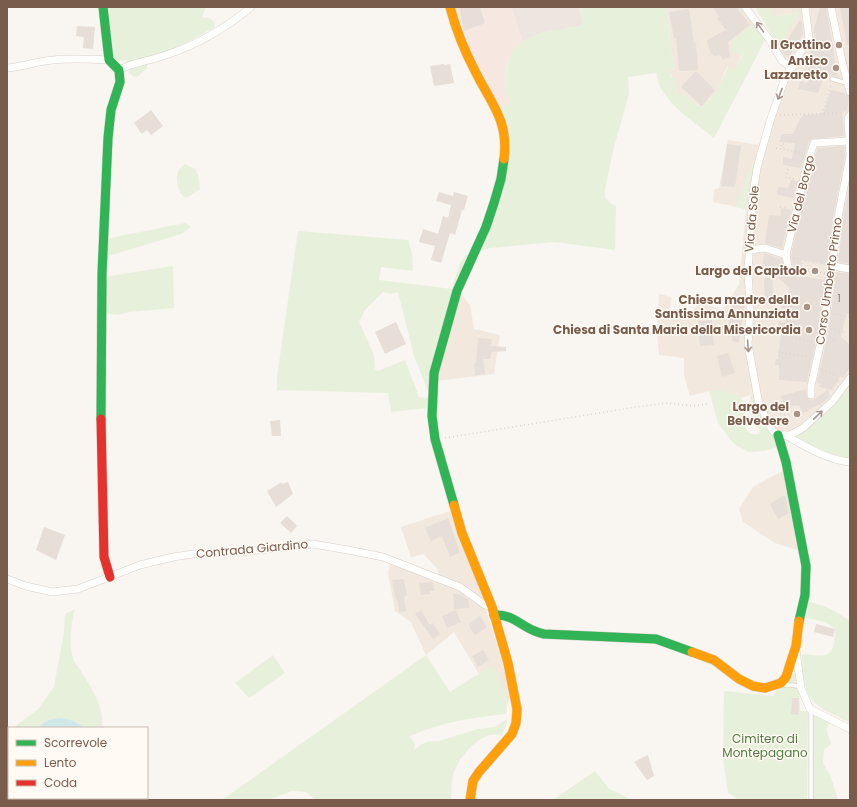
<svg xmlns="http://www.w3.org/2000/svg" width="857" height="807" font-family="Poppins,sans-serif">
	<style>
		.residential { fill: #f2e8de }
		.commercial { fill: #f6e8e1 }
		.industrial { fill: #ede5e0 }
		.green { fill: #e7f0db }
		.water { fill: #d0e8ea }
		.building { fill: #e6ded7 }
		.lines { fill: none; stroke-linecap: round; stroke-linejoin: round }
		.lane-casing { stroke: #d7d1cb; stroke-width: 5 }
		.street-casing { stroke: #d7d1cb; stroke-width: 8 }
		.fast-casing { stroke: #d9d2cb; stroke-width: 10 }
		.slow-casing { stroke: #d9d2cb; stroke-width: 10 }
		.jam-casing { stroke: #d9d2cb; stroke-width: 10 }
		.path { stroke: #dcd5d0; stroke-width: 1.5; stroke-dasharray: 1 3; stroke-linecap: butt }
		.lane { stroke: #fefefd; stroke-width: 3.5 }
		.street { stroke: #fefefd; stroke-width: 7 }
		.fast { stroke: #30b455; stroke-width: 9 }
		.slow { stroke: #ff9f0a; stroke-width: 9 }
		.jam { stroke: #e5322d; stroke-width: 9 }
		.oneway { stroke: #a8958b }
		.poi-dot { fill: #a69286; stroke: #fffaf3; stroke-width: 1.5 }
		.labels { text-anchor: middle; stroke-width: 3; stroke-linejoin: round; paint-order: stroke }
		.number-label { font-size: 10px; fill: #977e72 }
		.poi-label { font-size: 12px; font-weight: bold; fill: #7a5c4d; stroke: #fffaf3; text-anchor: end }
		.street-label { font-size: 12px; fill: #7a5c4d; stroke: #fffaf3 }
		.park-label { font-size: 12px; fill: #537a41; stroke: #fffaf3 }
	</style>
	<rect width="100%" height="100%" fill="#f9f5f0"/>
	<g class="residential">
		<polygon points="666,7 742,7 754,23 735,70 727,67 717,90 701,108 685,95 678,94 675,78 672,78 670,70 674,69"/>
		<polygon points="771,7 850,7 850,383 824,417 809,429 795,437 775,437 751,388 750,395 741,398 734,395 718,391 709,391 690,396 684,375 684,358 659,355 657,331 659,294 671,297 670,310 692,311 701,302 722,310 739,285 746,209 713,202 714,190 719,188 728,140 759,145 786,67 776,55 798,12 773,17"/>
		<polygon points="459,292 470,305 474,329 500,335 494,374 436,381"/>
		<polygon points="784,470 801,551 775,543 743,522 739,509 753,487"/>
		<polygon points="450,511 476,580 491,625 510,689 508,706 504,691 492,666 479,674 454,632 426,655 411,622 395,611 388,573 392,557 438,575 439,571 424,554 411,557 401,527"/>
	</g>
	<polygon class="commercial" points="455,7 511,7 523,42 513,49 507,64 505,81 507,96 511,105 499,107 477,66 462,30"/>
	<polygon class="industrial" points="511,7 582,7 579,9 583,26 568,28 529,38 523,42"/>
	<g class="green">
		<path d="M106,7H206L202,17C209,18 215,19 215,27L147,64V68L137,77L133,76L129,73L126,60L113,62Z"/>
		<path d="M582,7H666L674,69L670,70L671,78H675L678,94L685,95L701,108L717,90L728,67L735,69L742,55L732,51L731,41L754,23L765,39L758,54L714,138C696,123 656,98 657,73L628,77L629,94L614,147L605,189V198L610,203L616,206L615,250L555,242L490,248L480,251L500,199V105H511L507,96L505,81L507,64L513,49L529,38L543,32L582,26L579,9Z"/>
		<polygon points="755,7 771,7 773,17 799,12 799,14 779,47"/>
		<polygon points="755,159 750,181 746,209 735,207 746,177"/>
		<path d="M185,164L195,169L198,175L200,189L186,198C180,196 176,182 177,175C178,170 181,167 185,164Z"/>
		<polygon points="185,223 191,227 181,234 105,257 105,239"/>
		<polygon points="298,231 408,240 412,253 413,271 381,267 379,280 452,289 460,263 467,254 469,258 431,392 428,391 414,356 398,292 391,294 383,292 365,310 359,322 374,355 375,369 378,371 405,360 419,397 428,398 428,408 391,412 388,393 277,390 277,377"/>
		<polygon points="173,266 174,308 129,312 118,315 104,313 104,277"/>
		<path d="M850,383V458C830,456 813,446 795,437L809,429L824,417Z"/>
		<path d="M752,387L759,409L775,437L778,447L764,451L749,452L734,444L718,423L709,391C718,391 732,391 740,397C750,405 736,438 759,434L760,431C752,414 748,405 752,387Z"/>
		<path d="M809,602C825,605 837,612 850,621V723C840,717 828,713 819,706C803,696 802,671 802,654C827,657 835,659 835,629L826,622L806,618Z"/>
		<path d="M75,609C71,624 68,646 74,661C76,664 79,668 81,671C91,687 105,709 102,728H85L74,721L51,719L44,722L39,728H15L18,724L38,709L54,687L64,632L65,614Z"/>
		<polygon points="273,655 285,673 249,698 235,683"/>
		<path d="M426,655L450,692L493,665C499,680 510,698 506,714C474,717 439,723 410,736L415,745L414,750L422,744L430,741H439L478,729L494,727L508,719L502,736C483,728 460,756 454,772C451,780 452,791 451,800H314L313,798L306,792L292,791L269,800H222Z"/>
		<path d="M797,667C798,682 800,696 800,711H808L807,800H739L728,793L723,758L724,691L774,696L775,692L790,677Z"/>
		<polygon points="814,713 831,722 826,728 831,744 824,750 823,763 831,777 837,797 837,800 813,800 812,716"/>
		<polygon points="595,771 609,789 627,797 627,800 553,800"/>
	</g>
	<path class="water" d="M61,718L74,721L85,728H39C44,719 52,719 61,718Z"/>
	<g class="building">
		<polygon points="459,7 480,7 485,23 464,31"/>
		<polygon points="713,7 736,7 750,25 728,42 730,56 723,60 720,55 714,56 709,50 707,40 726,30 717,18 719,17"/>
		<polygon points="820,7 826,7 838,77 825,74 818,93 798,89 800,81 807,83 814,70 810,69 814,59 809,57 814,36 816,39 814,30"/>
		<polygon points="840,7 850,7 850,45 847,45"/>
		<polygon points="689,9 694,44 696,43 698,70 679,71 676,38 674,38 669,12"/>
		<polygon points="800,20 802,22 803,34 789,58 784,54 781,50"/>
		<polygon points="77,26 95,27 93,49 83,48 84,37 76,36"/>
		<polygon points="444,64 444,65 450,64 454,83 434,86 430,66"/>
		<polygon points="696,71 715,90 702,106 681,87"/>
		<polygon points="831,90 845,93 849,97 847,111 842,112 844,136 811,139 809,141 801,168 783,165 783,157 792,159 795,143 779,142 782,134 793,134 802,115 823,114"/>
		<polygon points="151,110 163,126 151,135 147,130 142,134 134,123"/>
		<polygon points="727,144 741,146 735,187 721,186"/>
		<polygon points="844,146 845,156 834,211 827,265 801,259 800,276 825,280 819,327 807,382 779,380 779,365 775,365 776,359 778,359 781,333 777,332 779,321 785,322 781,307 790,288 763,264 764,253 782,259 784,270 788,272 791,271 793,267 791,255 813,162 818,148"/>
		<polygon points="791,180 798,181 794,198 777,195 778,187 788,188"/>
		<polygon points="850,182 850,264 838,262 844,213"/>
		<polygon points="439,192 453,196 454,192 468,196 464,210 462,210 455,235 450,233 441,263 431,260 435,246 419,242 423,229 438,234 443,216 448,218 451,205 436,201"/>
		<polygon points="781,208 791,210 782,248 765,243 769,215 781,216"/>
		<polygon points="836,272 850,274 850,314 846,314 841,337 850,345 850,366 844,378 840,376 838,380 840,379 831,390 817,386 823,384 817,383 829,329"/>
		<polygon points="764,278 773,278 773,303 765,303"/>
		<polygon points="732,301 745,303 739,342 732,341 733,327 728,326"/>
		<polygon points="712,320 714,345 700,346 698,321"/>
		<polygon points="396,322 406,344 385,354 375,332"/>
		<polygon points="478,338 492,339 491,346 506,347 506,351 491,352 490,359 483,359 485,374 475,375 474,364 476,363"/>
		<polygon points="728,353 735,373 722,377 717,356"/>
		<polygon points="806,389 807,397 812,401 828,390 830,396 820,406 819,404 803,413 799,405 784,407 781,396"/>
		<polygon points="280,420 281,436 272,436 270,421"/>
		<polygon points="282,482 282,484 288,482 293,494 276,507 267,491"/>
		<polygon points="784,495 786,499 789,513 778,519 770,504"/>
		<polygon points="287,516 297,526 291,533 280,523"/>
		<polygon points="448,518 460,553 450,557 442,536 431,541 425,528"/>
		<polygon points="44,527 65,535 56,560 36,550"/>
		<polygon points="404,579 407,596 404,596 406,611 399,612 398,602 395,597 392,580"/>
		<polygon points="433,582 434,591 430,591 430,594 421,595 419,583"/>
		<polygon points="453,594 461,594 468,599 469,608 454,609"/>
		<polygon points="421,610 430,625 433,623 440,634 433,639 415,614"/>
		<polygon points="456,610 461,622 447,628 442,616"/>
		<polygon points="480,616 487,627 475,635 469,626 469,623"/>
		<polygon points="816,624 835,629 833,637 814,632"/>
		<polygon points="483,650 489,660 478,667 472,656"/>
		<polygon points="792,698 799,698 798,715 791,714"/>
		<polygon points="648,755 654,776 647,780 634,762"/>
	</g>
	<g class="lines">
		<g class="lane-casing">
			<g id="lane">
				<polyline points="832,79 847,83"/>
				<polyline points="782,685 792,685 801,687"/>
				<polyline points="811,710 811,800"/>
			</g>
		</g>
		<g class="street-casing">
			<g id="street">
				<polyline points="745,7 769,39 782,61 792,68"/>
				<polyline points="805,7 809,38 785,78 770,121 757,168 753,194 750,236 748,273 750,306 748,345 759,404 772,430 778,435 790,435 803,428 832,402 850,378"/>
				<polyline points="831,7 842,61 850,92"/>
				<path d="M7,68C23,67 37,61 53,60C72,58 90,59 109,60"/>
				<path d="M119,70C134,62 150,61 166,55C196,45 226,28 251,7"/>
				<polyline points="749,250 765,248 786,255"/>
				<polyline points="832,266 850,269"/>
				<polyline points="788,267 786,255 788,246 808,161 814,143 849,141"/>
				<polyline points="811,395 811,386 824,328 839,212 850,156 848,119 850,115"/>
				<path d="M785,435C805,446 827,460 850,462"/>
				<polyline points="7,579 26,586 52,592 78,589 140,565 173,557 200,553 241,552 313,544 348,550 383,557 460,587 485,605 492,607"/>
				<polyline points="796,650 801,688 810,709 850,729"/>
			</g>
		</g>
		<g class="fast-casing">
			<g id="fast">
				<polyline points="101,419 102,274 108,138 111,110 120,82 119,70 109,60 103,7"/>
				<polyline points="778,435 786,462 806,566 805,595 799,621"/>
				<polyline points="454,505 435,439 432,416 434,373 457,291 486,227 494,203 501,179 504,159"/>
				<path d="M494,615C517,614 522,630 544,634L656,639L692,652"/>
			</g>
		</g>
		<g class="slow-casing">
			<g id="slow">
				<path d="M450,7C456,30 465,52 476,73C491,103 509,121 504,159"/>
				<polyline points="454,505 462,533 492,607 508,663 517,709 516,723 512,734 479,772 473,781 470,800"/>
				<polyline points="692,652 714,660 739,679 753,686 765,688 781,683 786,677 796,646 799,621"/>
			</g>
		</g>
		<g class="jam-casing">
			<polyline id="jam" points="101,419 104,557 110,577"/>
		</g>
		<g class="path">
			<polyline points="810,69 807,67 810,59"/>
			<polyline points="810,69 820,73"/>
			<polyline points="793,79 799,80 810,69"/>
			<polyline points="822,114 831,85"/>
			<polyline points="780,115 842,113"/>
			<polyline points="776,148 781,149 781,144 784,144 782,149 803,153"/>
			<polyline points="788,169 786,178 795,179"/>
			<polyline points="780,207 788,209"/>
			<polyline points="793,258 825,265"/>
			<polyline points="804,270 825,273"/>
			<polyline points="801,276 802,261"/>
			<polyline points="833,314 850,317"/>
			<polyline points="792,327 790,337 812,342"/>
			<polyline points="831,329 845,332"/>
			<polyline points="830,337 835,340"/>
			<polyline points="778,352 809,357"/>
			<polyline points="822,370 836,375"/>
			<polyline points="770,409 773,409 782,415 797,413 799,415 807,411 810,411"/>
			<polyline points="445,438 636,407 668,403 694,406 708,404"/>
		</g>
		<use href="#lane" class="lane"/>
		<use href="#street" class="street"/>
		<use href="#fast" class="fast"/>
		<use href="#slow" class="slow"/>
		<use href="#jam" class="jam"/>
	</g>
	<defs><path id="oneway-shaft" d="M-6 0H5M1.5-3L5.5 0L1.5 3" fill="none" stroke-width="1.6" stroke-linecap="round" stroke-linejoin="round"/></defs>
	<g class="oneway">
		<use href="#oneway-shaft" transform="translate(760 27) rotate(-126)"/>
		<use href="#oneway-shaft" transform="translate(780 94) rotate(111)"/>
		<use href="#oneway-shaft" transform="translate(748 346) rotate(86)"/>
		<use href="#oneway-shaft" transform="translate(818 415) rotate(-44)"/>
	</g>
	<g class="poi-dot">
		<circle cx="839" cy="45" r="4"/>
		<circle cx="836" cy="68" r="4"/>
		<circle cx="815" cy="271" r="4"/>
		<circle cx="807" cy="307" r="4"/>
		<circle cx="809" cy="330" r="4"/>
		<circle cx="797" cy="414" r="4"/>
	</g>
	<g class="labels">
		<g class="number-label">
			<text x="839" y="302">1</text>
		</g>
		<g class="poi-label">
			<text x="831" y="49">Il Grottino</text>
			<text x="828" y="65">Antico<tspan x="828" dy="14">Lazzaretto</tspan></text>
			<text x="807" y="275">Largo del Capitolo</text>
			<text x="799" y="304">Chiesa madre della<tspan x="799" dy="14">Santissima Annunziata</tspan></text>
			<text x="801" y="334">Chiesa di Santa Maria della Misericordia</text>
			<text x="789" y="411">Largo del<tspan x="789" dy="14">Belvedere</tspan></text>
		</g>
		<g class="street-label">
			<text transform="translate(801 194) rotate(-76)" y="4">Via del Borgo</text>
			<text transform="translate(752 219) rotate(-85)" y="4">Via da Sole</text>
			<text transform="translate(829 281) rotate(-82)" y="4">Corso Umberto Primo</text>
			<text transform="translate(252 549) rotate(-5)" y="4">Contrada Giardino</text>
		</g>
		<g class="park-label">
			<text x="765" y="743">Cimitero di<tspan x="765" dy="14">Montepagano</tspan></text>
		</g>
	</g>
	<rect width="857" height="807" fill="none" stroke="#7a5c4d" stroke-width="16"/>
	<rect x="8" y="727" width="140" height="72" fill="#fffaf3" stroke="#cabbb1"/>
	<rect x="16" y="740" width="20" height="6" fill="#30b455" stroke="#cabbb1"/>
	<text x="44" y="747" font-size="12" fill="#7a5c4d">Scorrevole</text>
	<rect x="16" y="760" width="20" height="6" fill="#ff9f0a" stroke="#cabbb1"/>
	<text x="44" y="767" font-size="12" fill="#7a5c4d">Lento</text>
	<rect x="16" y="780" width="20" height="6" fill="#e5322d" stroke="#cabbb1"/>
	<text x="44" y="787" font-size="12" fill="#7a5c4d">Coda</text>
</svg>
